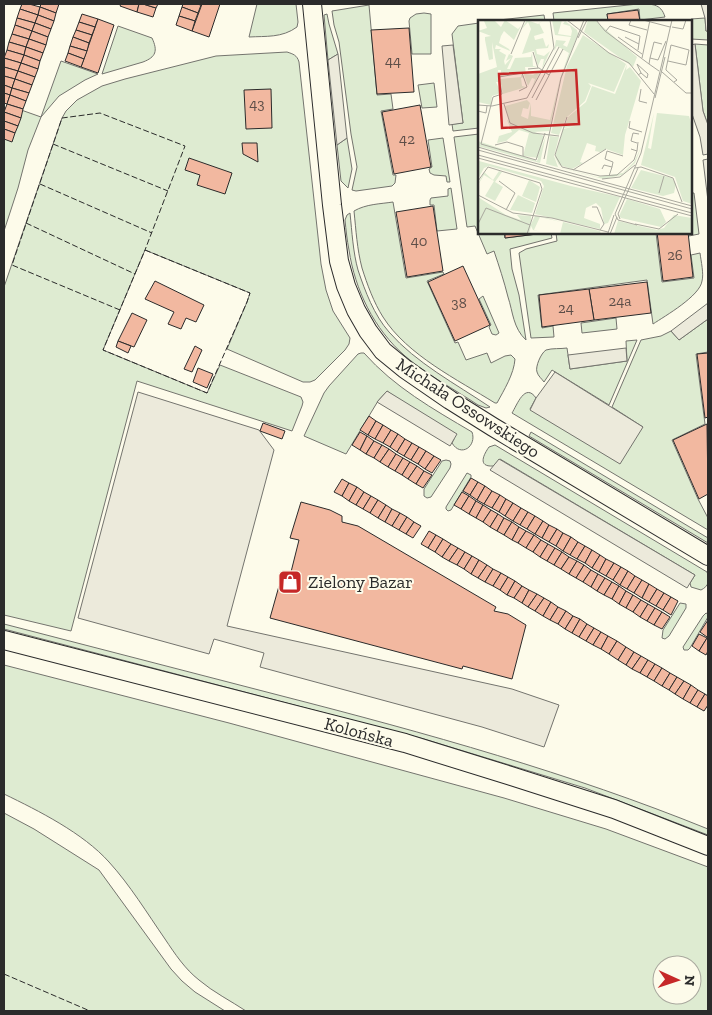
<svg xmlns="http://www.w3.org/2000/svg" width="712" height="1015" font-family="'Zilla Slab',serif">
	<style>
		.green { fill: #deebd1; stroke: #74746e; fill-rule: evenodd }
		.parking { fill: #eceadb; stroke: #74746e }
		.building { fill: #f2b8a0; stroke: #2b2b2b }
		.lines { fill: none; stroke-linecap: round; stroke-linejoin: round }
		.street-casing { stroke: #2b2b2b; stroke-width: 20 }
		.street { stroke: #fdfbea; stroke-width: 18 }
		.fence { stroke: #2b2b2b; stroke-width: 1; stroke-dasharray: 6 2.5; stroke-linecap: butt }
		.labels { text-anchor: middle; stroke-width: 4; stroke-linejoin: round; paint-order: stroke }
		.number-label { font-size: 15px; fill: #5d4e48 }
		.street-label { font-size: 18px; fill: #2b2b2b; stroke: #fdfbea }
		.poi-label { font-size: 18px; fill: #2b2b2b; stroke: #fdfbea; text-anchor: start }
		.inset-road { fill: none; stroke: #a9a89e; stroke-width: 1 }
		.view { fill: #c62828; fill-opacity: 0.15; stroke: #c62828; stroke-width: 2.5 }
		.inset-edge { fill: none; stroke: #2b2b2b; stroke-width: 2.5 }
	</style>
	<rect width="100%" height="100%" fill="#fdfbea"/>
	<g class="green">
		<path d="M257,4H296L298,22L297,27C282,38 266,36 249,37Z"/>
		<path d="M638,4C651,4 661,3 665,17L640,20L639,9L607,14L608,21H554L553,13Z"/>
		<polygon points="369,5 377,95 391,94 393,109 381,111 393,175 396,175 395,183 392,186 356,191 352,190 357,167 351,134 339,42 334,25 332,11"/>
		<polygon points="424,13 431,14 431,54 412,54 409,21 410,18 416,14"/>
		<polygon points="327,14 329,24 338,54 328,60 324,15"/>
		<polygon points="544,15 545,21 490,21"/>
		<polygon points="705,18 706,31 708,31 708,40 691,39 691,21 690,21 691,19"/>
		<polygon points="479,23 479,128 453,131 452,124 463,123 452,34 458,26"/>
		<path d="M118,26L152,38C158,51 156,57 143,62L102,74Z"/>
		<polygon points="695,44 708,45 708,125 703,111"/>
		<path d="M287,52C293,54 297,55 299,62L321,264L326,290L333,311L350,338L349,344L345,350L315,380L310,382H303L227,349L247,302L250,293L145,250L103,350L207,393L220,365L301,397L303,402L302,406L292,431L137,381L71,631L4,615V287L62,118L66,111L77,100L102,86L125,79L216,56Z"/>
		<polygon points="61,61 98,74 85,80 59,96 41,117 28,150 18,188 4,231 4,116 7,105 41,117"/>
		<polygon points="434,83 437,107 422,108 418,85"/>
		<path d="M479,134L480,232L504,233L505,238L537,234L538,233H551L552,238L510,249L512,269L519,295L526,340C513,328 513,312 508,297C504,281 499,266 494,251L487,254L475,226L467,227L454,137Z"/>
		<polygon points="347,138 352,169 348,188 341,181 337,145"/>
		<polygon points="443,138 450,182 447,182 446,176 434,175 430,173 429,169 432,167 428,140"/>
		<polygon points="451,188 457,229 437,231 434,205 430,205 430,200 431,198 448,196 448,189"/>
		<polygon points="691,193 694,193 699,234 689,236 689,233 691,232"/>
		<path d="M393,202L406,278L443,272L444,274L427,281L455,343L458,342L466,360L487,353L491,363L505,356L511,355L515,359C514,374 504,390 497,403H495C458,380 407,355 383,317C374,303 367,284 362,268C357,249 356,230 354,211C366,204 380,204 393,202Z"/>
		<path d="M350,213C352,232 353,252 358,270C365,291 374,315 389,332C416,363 456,384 490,407L486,408L478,405C454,389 427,375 405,356C374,329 355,290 349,250C347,240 346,230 345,220L347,215Z"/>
		<path d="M556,233H656L662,282L694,278L691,255L700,253C701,261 704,274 702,281C700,296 665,316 653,324L647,280L538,295L542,328L553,326L554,337L531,338L519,253L526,249L557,241Z"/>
		<polygon points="483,296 499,333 496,335 492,334 489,327 491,325 479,299"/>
		<polygon points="616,318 617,329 582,333 581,323"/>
		<path d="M708,319V352L696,354L705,424L672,440L698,499L708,518V530L512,413C517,405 525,382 536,398L530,409L643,427L612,407L641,340L661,336L671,331L679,340Z"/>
		<path d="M637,340L609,405L552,370L544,382C542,379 538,376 537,372C535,367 541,353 546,350C552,348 561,349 567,348L570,369L627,361L626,341Z"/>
		<path d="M361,353H364C394,387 433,409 472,432C477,446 461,458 452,443L454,439L387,391L378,401L346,454L304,436L324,393L329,386L358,354Z"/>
		<polygon points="531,432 708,538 708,543 529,436"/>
		<path d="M495,445L707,572C710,580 709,586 701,590L691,587L690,583L695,575L500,459L493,466C477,467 484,454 489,447Z"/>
		<polygon points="446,460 450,461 451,464 450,468 431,497 427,498 424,496 424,489 442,461"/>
		<polygon points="467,473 471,475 471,477 451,510 448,511 446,509 446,507"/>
		<polygon points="680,603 686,604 686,608 669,636 665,639 662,638 663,630"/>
		<polygon points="706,613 708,614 708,617 690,648 688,650 684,650 683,647 703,616"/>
		<path d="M4,624C97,648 189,672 282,696C426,733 570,773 708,829V835L585,788L424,739L4,629Z"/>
		<path d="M4,665L229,723L504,798L606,829L708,867V1011H246C231,1001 213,992 199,980C185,969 175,954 165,939C147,913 130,885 109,862C83,833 39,811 4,794ZM662,965H692V995H662Z"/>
		<polygon points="4,813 34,829 99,870 171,969 182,981 195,992 225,1011 4,1011"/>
	</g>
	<g class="parking">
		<polygon points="701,4 708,4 708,31 706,31 705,18"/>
		<polygon points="695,44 703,111 708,125 708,154 703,155 700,137 692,114 691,107 691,45"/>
		<polygon points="453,45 463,123 449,125 442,46"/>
		<polygon points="338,54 347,138 337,145 328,60"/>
		<polygon points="708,159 708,201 703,160"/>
		<polygon points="708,303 708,319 679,340 671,331"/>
		<polygon points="626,348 627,361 570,369 568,355"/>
		<polygon points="555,372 643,427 620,464 530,410 536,398"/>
		<polygon points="387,391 457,434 450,446 377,402"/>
		<polygon points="138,392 259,430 274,450 227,626 512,689 559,705 544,747 482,727 260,667 264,653 214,639 209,654 78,618"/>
		<polygon points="499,459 695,575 687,588 490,470"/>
	</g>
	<g class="building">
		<polygon points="22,4 29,4 40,7 38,15 20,9"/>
		<polygon points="41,4 59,4 56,13 40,7"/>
		<polygon points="121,4 139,4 137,12 120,6"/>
		<polygon points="139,4 143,4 156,8 153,17 137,12"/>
		<polygon points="143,4 158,4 156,8"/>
		<polygon points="183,4 196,4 201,5 198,13 182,7"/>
		<polygon points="202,4 220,4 209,37 192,31"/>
		<polygon points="40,7 56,13 54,21 38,15"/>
		<polygon points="182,7 198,13 195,21 179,16"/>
		<polygon points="20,9 38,15 35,23 17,18"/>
		<polygon points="638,10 640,21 608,21 607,14"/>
		<polygon points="82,14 98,19 95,27 79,22"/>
		<polygon points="38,15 54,21 51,29 35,23"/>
		<polygon points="179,16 195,21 192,31 176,25"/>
		<polygon points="17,18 35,23 32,31 15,25"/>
		<polygon points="98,19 114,25 98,73 81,67"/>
		<polygon points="79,22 95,27 92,35 76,30"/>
		<polygon points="35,23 51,29 48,37 32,31"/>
		<polygon points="15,25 32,31 29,39 12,34"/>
		<polygon points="409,28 414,92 377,94 371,30"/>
		<polygon points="76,30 92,35 89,43 73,37"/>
		<polygon points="32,31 48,37 46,45 29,39"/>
		<polygon points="12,34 29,39 26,47 9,42"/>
		<polygon points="73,37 89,43 87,51 70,46"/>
		<polygon points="29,39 46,45 43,53 26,47"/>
		<polygon points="9,42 26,47 24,55 7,50"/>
		<polygon points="70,46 87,51 84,59 68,53"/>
		<polygon points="26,47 43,53 40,61 24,55"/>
		<polygon points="7,50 24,55 21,63 4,58"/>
		<polygon points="68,53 84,59 81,67 65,61"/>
		<polygon points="24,55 40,61 38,69 21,63"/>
		<polygon points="4,58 21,63 18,71 4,67"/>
		<polygon points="21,63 38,69 35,77 18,71"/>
		<polygon points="4,67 18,71 15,79 4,76"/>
		<polygon points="18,71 35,77 32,85 15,79"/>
		<polygon points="4,76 15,79 12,88 4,85"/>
		<polygon points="15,79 32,85 29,93 12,88"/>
		<polygon points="4,85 12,88 10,95 4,93"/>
		<polygon points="12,88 29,93 26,101 10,95"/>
		<polygon points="271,89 272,128 246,129 244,90"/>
		<polygon points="4,93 10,95 7,104 4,103"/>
		<polygon points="10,95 26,101 23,109 7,104"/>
		<polygon points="7,104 23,109 21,118 4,112"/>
		<polygon points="420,105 431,167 394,174 382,112"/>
		<polygon points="4,112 21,118 18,126 4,121"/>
		<polygon points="4,121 18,126 15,133 4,129"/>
		<polygon points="4,129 15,133 12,142 4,139"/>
		<polygon points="242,143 257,143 258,162 243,154"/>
		<polygon points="189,158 232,173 225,194 197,185 200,175 185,170"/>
		<polygon points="433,206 443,271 407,277 396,212"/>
		<polygon points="505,232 537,232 537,234 505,238"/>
		<polygon points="657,232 688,232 693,277 663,281"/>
		<polygon points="463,266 490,325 455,341 428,282"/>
		<polygon points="155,281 204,305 196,322 186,318 181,329 168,324 174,312 145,299"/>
		<polygon points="647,282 651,313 594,320 589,289"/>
		<polygon points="589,289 594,320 542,327 539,295"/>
		<polygon points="132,313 147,320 134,347 118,341"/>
		<polygon points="118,341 131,346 128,353 116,347"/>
		<polygon points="195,346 202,350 192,372 184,369"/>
		<polygon points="708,353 708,417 705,418 697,354"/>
		<polygon points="198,368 213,374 207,388 193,382"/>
		<polygon points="369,416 376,421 368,435 360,430"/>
		<polygon points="376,421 383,425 375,439 368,435"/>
		<polygon points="263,423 285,431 282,439 260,431"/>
		<polygon points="707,424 708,494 699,499 673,440"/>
		<polygon points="383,425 391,430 383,443 375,439"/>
		<polygon points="391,430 398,434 390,447 383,443"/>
		<polygon points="360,432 367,436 360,450 352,445"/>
		<polygon points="398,434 405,439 397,452 390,447"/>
		<polygon points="367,436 374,441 366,454 360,450"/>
		<polygon points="405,439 412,443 404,456 397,452"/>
		<polygon points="374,441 382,445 374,458 366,454"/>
		<polygon points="412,443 419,447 411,460 404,456"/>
		<polygon points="382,445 389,449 380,462 374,458"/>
		<polygon points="419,447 426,451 418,464 411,460"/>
		<polygon points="389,449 396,454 388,467 380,462"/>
		<polygon points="426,451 434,456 425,469 418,464"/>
		<polygon points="396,454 403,458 395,471 388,467"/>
		<polygon points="434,456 441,460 432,473 425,469"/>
		<polygon points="403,458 410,462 402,475 395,471"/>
		<polygon points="410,462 417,466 408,479 402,475"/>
		<polygon points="417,466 424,471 416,484 408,479"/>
		<polygon points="424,471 432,475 423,488 416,484"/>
		<polygon points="471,478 478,482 470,495 463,491"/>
		<polygon points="342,479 349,483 342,496 334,492"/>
		<polygon points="478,482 485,486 477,500 470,495"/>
		<polygon points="349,483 357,487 349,501 342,496"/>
		<polygon points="485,486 492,491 484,504 477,500"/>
		<polygon points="357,487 364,492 356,505 349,501"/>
		<polygon points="492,491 500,495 492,508 484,504"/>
		<polygon points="364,492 371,496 363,509 356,505"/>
		<polygon points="462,492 469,496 461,509 454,505"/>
		<polygon points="500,495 506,499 499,512 492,508"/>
		<polygon points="371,496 378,500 370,513 363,509"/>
		<polygon points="469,496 476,501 469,514 461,509"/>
		<polygon points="506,499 513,503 505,516 499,512"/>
		<polygon points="378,500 386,505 378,518 370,513"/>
		<polygon points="476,501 483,505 476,518 469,514"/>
		<polygon points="301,502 330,510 342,516 342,522 358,526 496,607 494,611 508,614 526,625 512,679 463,666 462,669 270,618 279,586 287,588 299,540 290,538"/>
		<polygon points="513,503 521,508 513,521 505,516"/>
		<polygon points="386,505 392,509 385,522 378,518"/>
		<polygon points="483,505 491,510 483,522 476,518"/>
		<polygon points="521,508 528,512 520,525 513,521"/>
		<polygon points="392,509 400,513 392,526 385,522"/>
		<polygon points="491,510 498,514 490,527 483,522"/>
		<polygon points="528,512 535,516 527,529 520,525"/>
		<polygon points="400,513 407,517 399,530 392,526"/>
		<polygon points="498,514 504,518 497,531 490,527"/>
		<polygon points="535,516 543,521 535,534 527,529"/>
		<polygon points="407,517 414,522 406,534 399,530"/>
		<polygon points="504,518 512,522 504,535 497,531"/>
		<polygon points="543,521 549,525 542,538 535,534"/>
		<polygon points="414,522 421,526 413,538 406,534"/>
		<polygon points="512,522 519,527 512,540 504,535"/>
		<polygon points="549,525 557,529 549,542 542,538"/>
		<polygon points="519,527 526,531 518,543 512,540"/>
		<polygon points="557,529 563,533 556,546 549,542"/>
		<polygon points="429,531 436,535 428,548 421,544"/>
		<polygon points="526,531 534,535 526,548 518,543"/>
		<polygon points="563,533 571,537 563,551 556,546"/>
		<polygon points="436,535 443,539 435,552 428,548"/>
		<polygon points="534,535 541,540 533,552 526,548"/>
		<polygon points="571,537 578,542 570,555 563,551"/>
		<polygon points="443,539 451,544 442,557 435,552"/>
		<polygon points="541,540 548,544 540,557 533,552"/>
		<polygon points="578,542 585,546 577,559 570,555"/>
		<polygon points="451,544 458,548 449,561 442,557"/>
		<polygon points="548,544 555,548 547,561 540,557"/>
		<polygon points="585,546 592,550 585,563 577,559"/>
		<polygon points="458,548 465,552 457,565 449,561"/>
		<polygon points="555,548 562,552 554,565 547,561"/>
		<polygon points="592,550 600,555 592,568 585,563"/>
		<polygon points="465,552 472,556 464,569 457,565"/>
		<polygon points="562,552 569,557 561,569 554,565"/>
		<polygon points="600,555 606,559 599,572 592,568"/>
		<polygon points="472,556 479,560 471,574 464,569"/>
		<polygon points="569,557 577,561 569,574 561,569"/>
		<polygon points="606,559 614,563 606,576 599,572"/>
		<polygon points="479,560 487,565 478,578 471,574"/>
		<polygon points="577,561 584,565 576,578 569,574"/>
		<polygon points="614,563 621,567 613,580 606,576"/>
		<polygon points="487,565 493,569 485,582 478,578"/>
		<polygon points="584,565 591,570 583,582 576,578"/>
		<polygon points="621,567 628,571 620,585 613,580"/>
		<polygon points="493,569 501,573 493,586 485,582"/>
		<polygon points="591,570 598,574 591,587 583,582"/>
		<polygon points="628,571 635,576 627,589 620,585"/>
		<polygon points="501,573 508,577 500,590 493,586"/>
		<polygon points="598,574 605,578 597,591 591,587"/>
		<polygon points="635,576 642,580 634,593 627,589"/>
		<polygon points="508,577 515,581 507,595 500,590"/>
		<polygon points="605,578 612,582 604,595 597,591"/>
		<polygon points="642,580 649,584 642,598 634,593"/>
		<polygon points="515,581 522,586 514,598 507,595"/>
		<polygon points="612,582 619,586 612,599 604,595"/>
		<polygon points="649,584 657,589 649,602 642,598"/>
		<polygon points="522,586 529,590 522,603 514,598"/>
		<polygon points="619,586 626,591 619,604 612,599"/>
		<polygon points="657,589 664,593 656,606 649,602"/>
		<polygon points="529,590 537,594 528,607 522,603"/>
		<polygon points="626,591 633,595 626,608 619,604"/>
		<polygon points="664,593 671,597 663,610 656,606"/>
		<polygon points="537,594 544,598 535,611 528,607"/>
		<polygon points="633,595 641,600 633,612 626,608"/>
		<polygon points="671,597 678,601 671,615 663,610"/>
		<polygon points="544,598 551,602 543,616 535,611"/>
		<polygon points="641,600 648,604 640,617 633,612"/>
		<polygon points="551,602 558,607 550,620 543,616"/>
		<polygon points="648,604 655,608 647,621 640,617"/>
		<polygon points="558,607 566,611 558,624 550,620"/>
		<polygon points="655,608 662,612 654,625 647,621"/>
		<polygon points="566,611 573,616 565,629 558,624"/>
		<polygon points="662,612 670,617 662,629 654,625"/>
		<polygon points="573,616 580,619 572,633 565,629"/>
		<polygon points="580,619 587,624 579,637 572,633"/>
		<polygon points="708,620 708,635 707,637 700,632"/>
		<polygon points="587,624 594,628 586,641 579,637"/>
		<polygon points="594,628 601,632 593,645 586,641"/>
		<polygon points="601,632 608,636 601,649 593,645"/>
		<polygon points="699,634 707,638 699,651 692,646"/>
		<polygon points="608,636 617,641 609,654 601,649"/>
		<polygon points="707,638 708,639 708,651 706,655 699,651"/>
		<polygon points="617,641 626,647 618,660 609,654"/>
		<polygon points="626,647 634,652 626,665 618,660"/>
		<polygon points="634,652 641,656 632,669 626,665"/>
		<polygon points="641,656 648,660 640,673 632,669"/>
		<polygon points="648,660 655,664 647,677 640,673"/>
		<polygon points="655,664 662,668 654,681 647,677"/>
		<polygon points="662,668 670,673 662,686 654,681"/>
		<polygon points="670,673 677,677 669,690 662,686"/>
		<polygon points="677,677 684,681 675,694 669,690"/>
		<polygon points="684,681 691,685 683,699 675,694"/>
		<polygon points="691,685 698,690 690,703 683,699"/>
		<polygon points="698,690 705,694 697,707 690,703"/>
		<polygon points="705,694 708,696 708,705 704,711 697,707"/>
	</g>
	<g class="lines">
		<g class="street-casing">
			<g id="street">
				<polyline points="312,4 332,205 339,261 346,286 356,310 368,331 383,351 405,369 450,400 493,427 708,556"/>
				<polyline points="4,640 405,743 511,776 614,809 708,846"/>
			</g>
		</g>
		<use href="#street" class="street"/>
		<g class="fence">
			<polyline points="53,144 168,191"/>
			<polyline points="40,184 152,233"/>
			<polyline points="26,223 135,274"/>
			<polygon points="145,250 250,293 247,302 207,393 103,350"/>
			<polyline points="120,310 12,265 62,118 100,113 185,146 145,250"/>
			<polyline points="4,974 90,1011"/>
		</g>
	</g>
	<defs>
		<g id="shop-square" transform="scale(1.25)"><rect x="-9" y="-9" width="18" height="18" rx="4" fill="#c62828" stroke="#fdfbea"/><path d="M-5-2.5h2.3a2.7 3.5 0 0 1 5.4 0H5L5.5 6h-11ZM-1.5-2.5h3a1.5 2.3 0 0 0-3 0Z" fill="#fff"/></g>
	</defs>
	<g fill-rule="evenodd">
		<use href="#shop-square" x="290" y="582"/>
	</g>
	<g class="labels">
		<g class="number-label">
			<text x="393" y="66">44</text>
			<text x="257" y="109">43</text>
			<text x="407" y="144">42</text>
			<text x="419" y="246">40</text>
			<text x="675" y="260">26</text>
			<text x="620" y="306">24a</text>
			<text x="459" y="308">38</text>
			<text x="566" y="313">24</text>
		</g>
		<g class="street-label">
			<text transform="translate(468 408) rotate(33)" y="6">Michała Ossowskiego</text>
			<text transform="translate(359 732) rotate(15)" y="6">Kolońska</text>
		</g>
		<g class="poi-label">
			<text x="308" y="588">Zielony Bazar</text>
		</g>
	</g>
	<g transform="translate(478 20)">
		<rect width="214" height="214" fill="#fdfbea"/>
		<path d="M9,0H16L23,7L27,0L40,9L43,6L36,20L26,11L23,16L21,23L31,29L32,31L18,25L17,29H23L21,31L28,35L26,41L27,45L33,38L28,41L31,34L35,36L29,49H32L37,38L53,37L54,33L55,46L59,47H47L48,54L55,55L63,50L54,68L57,59L54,58L50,66L45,52L23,56V50H20L21,62H18L23,73L14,76L13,85L0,82V54L19,47L14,22L15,39L11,40L7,20V17L13,16L0,11L9,8L6,1ZM49,0L60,4L65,1L61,3L66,13L56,16L57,20L65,18L68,27L71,24L70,28L58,29L59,34L66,36L72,31L64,49L66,39H63L60,46L56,31L44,34L53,9L50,2L43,10ZM74,0H84L80,14L93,16L94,11L92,6L85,4L87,1L99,10L100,14L82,61L71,111L55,112L32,103L27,86L49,80L52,83L50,89L45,88L43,96L50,99L53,83V96L72,100L82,59L91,33L79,26L76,31L78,20L88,21L85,25L89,27L93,17L77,15ZM110,0H117L159,37L155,47L106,12ZM105,15L148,44L136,72L110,63L113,66L107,81L88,98L81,115L73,113L89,46ZM149,44L148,50L152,47L163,61L147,115L145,135L128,129L122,132L117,131L118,126L109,123L102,142L105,143L94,149L81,145L77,137L85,109L98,106L86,108L90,97L108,82L114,66L137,74ZM43,54L46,57L43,58L44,66L48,67L25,74L22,59L43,57ZM176,93L170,128L173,129L179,93L211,96L214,106V184L205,181L197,157L163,145ZM29,100L66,116L61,138L45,136L51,113L41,110L28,121L19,123L21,116L34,112ZM68,115L62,143L0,126V121L59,141ZM72,116L81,117L76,136L80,147L119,157L145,153L156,142L164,125L157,143L144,155L125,159L68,144ZM1,141L93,166L142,177L130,203L126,204L123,188L118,183L108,188L106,198L122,204V209L57,194L66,166L63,161L11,146L6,148L0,159ZM163,150L194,158L198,164L196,173L185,176L153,168ZM21,151L24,152L17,162L25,167L17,181L7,176L16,161L6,155L0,165L6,152L15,160ZM51,160L62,167L58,182L44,176ZM40,175L57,183L54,193L32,190ZM0,177L28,195L43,200L39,195L53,196V204L57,196L69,198L83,202L62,197L56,210L63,212L55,210L53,206L51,214H0ZM149,179L182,189L188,202L183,207L143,198L141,196ZM196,195L214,198V214H136L140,201L179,210L186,208ZM85,202L122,211L123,214H82Z" fill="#deebd1"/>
		<path class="inset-road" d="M89,0L131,33L151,43L176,74M118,0L127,11L171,44M153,0L151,5L169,10M165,0L192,7M194,7L205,9L208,0M128,11L132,6L162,16L160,30M140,17L164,34M147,17L161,24M100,18L109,0M55,32L60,48M33,34L47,0M164,38L172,0M172,38L176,22L184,24M190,41L208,45L211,30L193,25L188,49V50L199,60L196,62M50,49L61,48L71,55M181,51L171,44L172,38L180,40L188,21M184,52L208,73H214M160,55L163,53L169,58L170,54L159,44L163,53M163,69L161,81L169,83M54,78L81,27M177,78L187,37M58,80L85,29M26,84L32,103L55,113L81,116M0,85L14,86L49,78L76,28L72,0M0,91L8,93L9,86M89,97L77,135L84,147L122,156L139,155L156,140L159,131M152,101L151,108L164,112M159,123L153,121L155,113L161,114M3,124L15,77L24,74L21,57L44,53L49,67L41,71M3,124L58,140L67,113M17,125L29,122L45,127V136M0,127L27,135M153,129L159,131L160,122M0,130L214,189M0,135L214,193M27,135L214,186M0,138L214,196M66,139L83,58L106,0M134,147L135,142L127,139L129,131L145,136M157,148L163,147L195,158L204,182M124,149L126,145L134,147L131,156M95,150L128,129M124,159L142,157L157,145M0,161L10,147L62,163L64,169L49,214M21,161L37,173L28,190M181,173L186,156M0,175L35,193L74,198L130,212M114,187H119L126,204L122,210M142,199L140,194L160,148M0,204L8,188L52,205M157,204L181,209L200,194M159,205L140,200L137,194L163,133L194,0M130,213L136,195M132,214L139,197"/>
		<path class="view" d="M98,50L101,104L24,108L21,54Z"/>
		<rect width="214" height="214" class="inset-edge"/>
	</g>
	<rect width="712" height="1015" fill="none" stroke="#2b2b2b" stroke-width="10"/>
	<g transform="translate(677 980) rotate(93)"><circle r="24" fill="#fdfbea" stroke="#a9a89e"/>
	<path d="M0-4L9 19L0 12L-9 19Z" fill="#c62828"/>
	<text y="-8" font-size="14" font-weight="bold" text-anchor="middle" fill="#2b2b2b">N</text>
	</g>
</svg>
